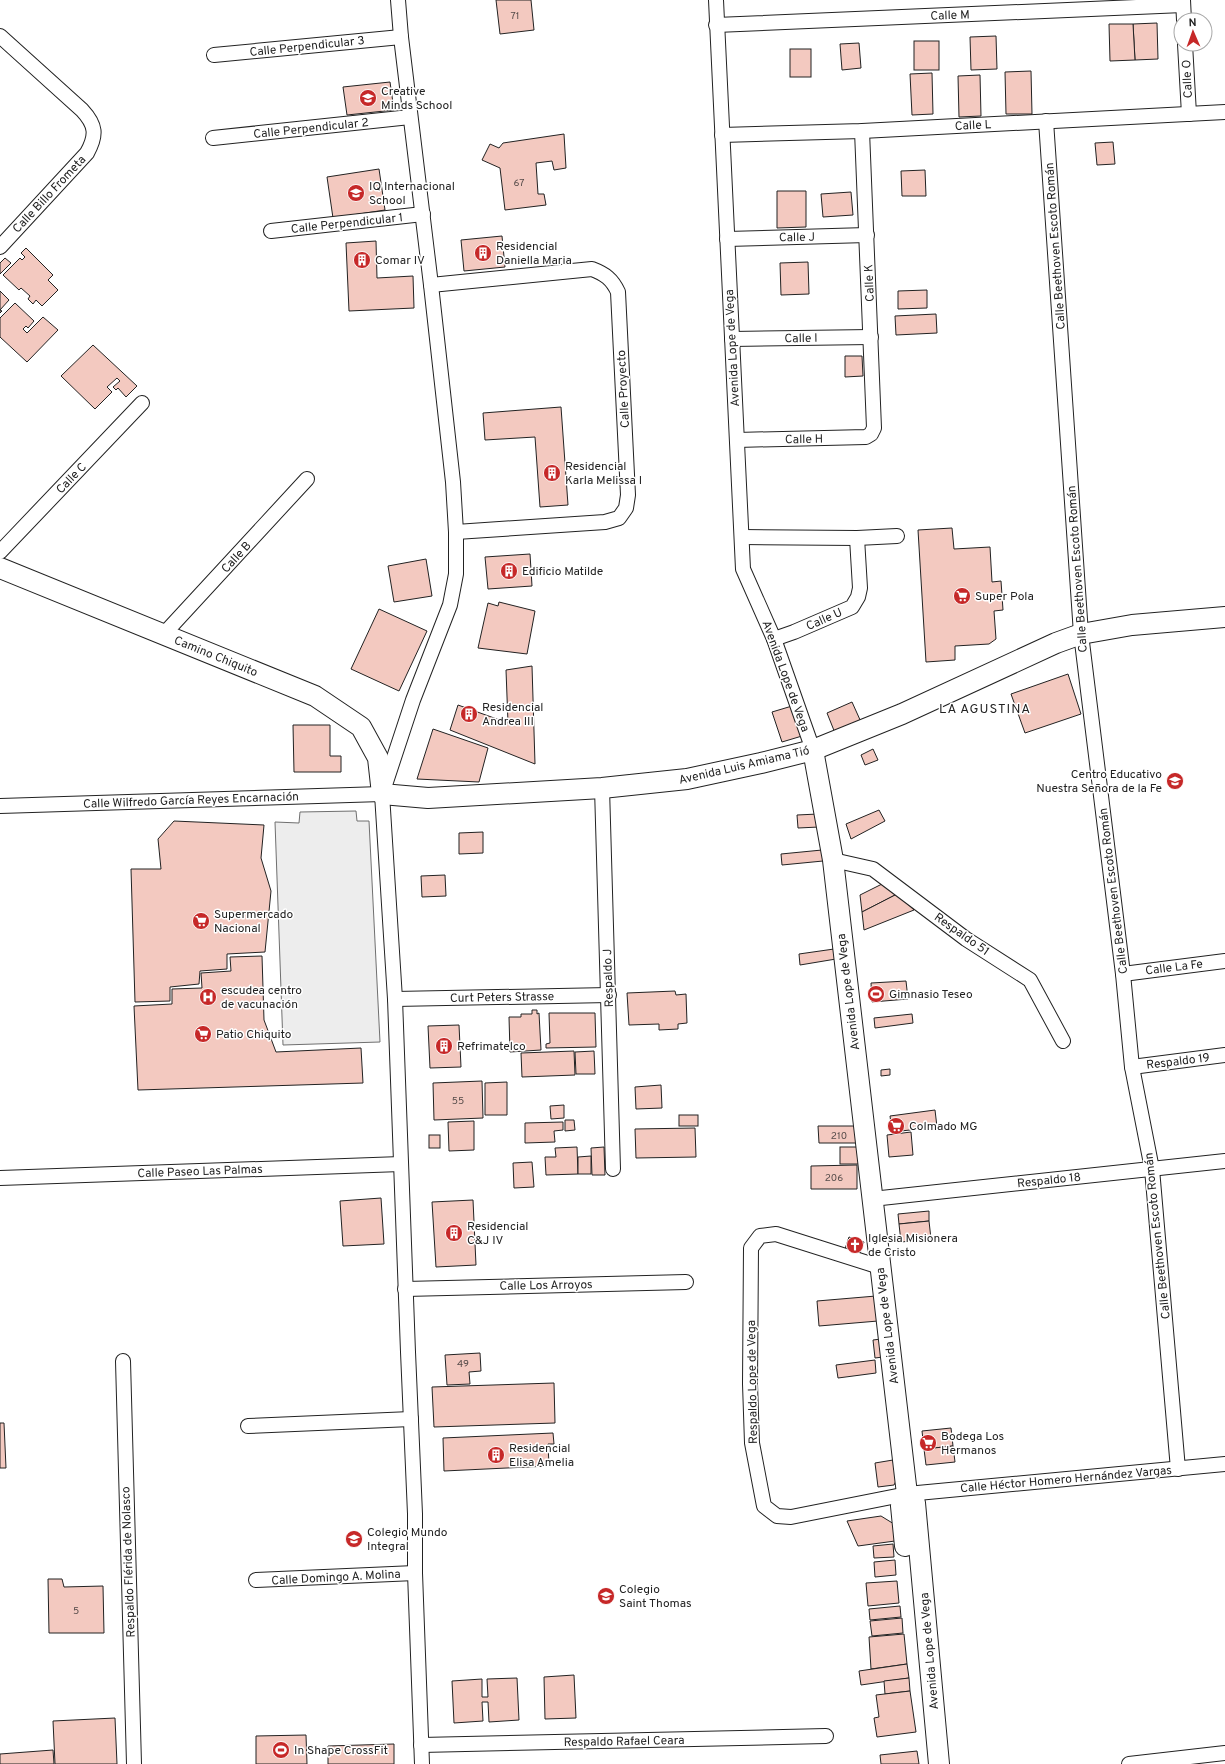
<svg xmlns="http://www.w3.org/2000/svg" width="1225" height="1764" font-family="Overpass,sans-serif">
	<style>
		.parking { fill: #ededed; stroke: #6f6f6f }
		.building { fill: #f3c9c0; stroke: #222 }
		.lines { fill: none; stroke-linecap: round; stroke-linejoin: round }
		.street-casing { stroke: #222; stroke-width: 16 }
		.secondary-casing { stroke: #222; stroke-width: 22 }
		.street { stroke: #fff; stroke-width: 14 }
		.secondary { stroke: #fff; stroke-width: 20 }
		.labels { text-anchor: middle; stroke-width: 3; stroke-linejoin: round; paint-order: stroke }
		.number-label { font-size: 10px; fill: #564c4a }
		.street-label { font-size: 12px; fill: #222; stroke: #fff }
		.poi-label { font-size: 12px; fill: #222; stroke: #fff; text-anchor: start }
		.neighbourhood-label { font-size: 13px; letter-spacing: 1px; fill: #222; stroke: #fff }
	</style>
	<rect width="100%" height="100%" fill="#fff"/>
	<polygon class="parking" points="356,811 357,821 369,821 380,1042 283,1045 275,822 299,823 300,812"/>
	<g class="building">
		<polygon points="496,0 531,0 534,30 500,34"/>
		<polygon points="1157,23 1158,59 1135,60 1133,24"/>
		<polygon points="1109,24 1133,24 1135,60 1110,61"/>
		<polygon points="996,36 997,69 971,70 970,37"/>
		<rect x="914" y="41" width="25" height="29"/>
		<polygon points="859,43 861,68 842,70 840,44"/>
		<rect x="790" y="49" width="21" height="28"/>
		<polygon points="1031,71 1032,114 1006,114 1005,72"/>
		<polygon points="932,73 933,114 912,115 910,74"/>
		<polygon points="980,75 981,116 959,117 958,76"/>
		<polygon points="390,82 394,110 347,115 343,87"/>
		<polygon points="564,134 566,168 554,170 552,161 536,163 538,194 544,194 546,205 505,210 500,168 482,160 490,144 499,148 503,143"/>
		<polygon points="1113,142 1115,164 1097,165 1095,143"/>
		<polygon points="379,169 385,210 333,218 327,177"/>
		<polygon points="925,170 926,196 902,196 901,171"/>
		<polygon points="777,191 806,191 806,227 777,228"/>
		<polygon points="851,192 853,215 823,217 821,194"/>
		<polygon points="502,236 505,267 464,271 461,240"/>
		<polygon points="376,241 377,278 413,276 414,308 349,311 346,243"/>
		<polygon points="26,248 53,275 48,280 58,290 42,306 36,300 33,304 28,299 30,296 21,288 19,290 3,275 20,258 22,260 25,257 21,253"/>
		<polygon points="5,258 11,263 0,274 0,263"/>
		<polygon points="808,262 809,294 781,295 780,263"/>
		<polygon points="927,290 927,308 898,309 898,291"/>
		<polygon points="0,291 9,300 0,310 2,311 0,313"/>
		<polygon points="15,303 34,321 28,328 26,326 23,329 27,333 43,317 58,330 27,362 0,337 0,318"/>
		<polygon points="936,314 937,333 896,335 895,316"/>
		<polygon points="93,345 137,386 126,397 118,388 116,390 113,387 120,381 117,378 107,387 112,392 95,409 61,376"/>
		<polygon points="845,356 862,356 863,376 845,377"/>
		<polygon points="561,407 568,505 540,507 535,437 485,440 483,413"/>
		<polygon points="952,528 954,549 990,547 992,582 1001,581 1003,610 994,611 996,639 989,644 955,646 955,660 926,662 918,530"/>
		<polygon points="530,554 532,586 488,589 485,557"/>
		<polygon points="426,559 432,596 394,602 388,566"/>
		<polygon points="499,602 535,611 527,654 478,648 488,603 498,606"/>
		<polygon points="379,609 427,631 399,691 351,669"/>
		<polygon points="532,666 535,764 450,730 458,705 508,723 506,670"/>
		<polygon points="1068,674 1081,714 1025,733 1011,694"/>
		<polygon points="852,702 861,722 835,733 827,713"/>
		<polygon points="792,706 802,736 782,742 772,712"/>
		<polygon points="293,725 330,725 330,756 341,756 341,772 294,772"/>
		<polygon points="433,729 488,748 479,782 417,779"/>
		<polygon points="873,749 878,760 865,765 861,755"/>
		<polygon points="879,810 885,821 851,839 846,824"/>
		<polygon points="818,814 819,827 798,828 797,815"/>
		<polygon points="174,821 264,825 261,858 271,891 265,952 227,954 227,969 200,971 199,984 170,987 170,1001 135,1002 131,869 161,869 158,839"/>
		<polygon points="483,832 483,853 459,854 459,833"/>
		<polygon points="822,850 823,861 782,865 781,854"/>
		<polygon points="445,875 446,896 422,897 421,876"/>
		<polygon points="886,882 897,894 862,912 860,895"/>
		<polygon points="897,894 914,910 864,930 862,912"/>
		<polygon points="834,949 836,959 800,965 799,954"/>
		<polygon points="262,956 264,1020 276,1052 361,1048 363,1083 138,1090 134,1006 172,1004 172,989 202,988 201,973 231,971 230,957"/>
		<polygon points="906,981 908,999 872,1002 871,983"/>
		<polygon points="675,991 676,995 686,994 687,1023 678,1024 678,1029 659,1030 659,1024 629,1025 627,993"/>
		<polygon points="532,1010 537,1010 537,1014 539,1013 541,1050 510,1052 509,1017 521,1017 521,1014 532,1014"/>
		<polygon points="549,1013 595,1013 596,1047 546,1048 546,1044 550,1043"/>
		<polygon points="912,1014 913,1023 875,1028 874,1018"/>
		<polygon points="459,1025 461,1067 430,1068 428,1026"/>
		<polygon points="574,1051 575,1075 522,1077 521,1053"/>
		<polygon points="594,1051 595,1074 576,1074 575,1052"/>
		<polygon points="890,1069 890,1075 881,1076 881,1070"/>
		<polygon points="482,1081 483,1118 434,1120 433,1083"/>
		<polygon points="507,1082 507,1115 485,1115 485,1083"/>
		<polygon points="661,1085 662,1108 636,1109 635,1087"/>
		<polygon points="564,1105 564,1118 551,1119 550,1106"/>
		<polygon points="935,1110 937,1127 892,1132 890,1116"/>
		<rect x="679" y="1115" width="19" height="11"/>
		<polygon points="565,1120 574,1120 575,1130 565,1131"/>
		<polygon points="474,1121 474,1150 449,1151 448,1122"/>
		<polygon points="563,1122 563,1130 554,1131 555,1142 525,1143 525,1123"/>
		<polygon points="818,1126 859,1126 859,1143 819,1143"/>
		<polygon points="695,1128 696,1157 636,1158 635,1129"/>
		<polygon points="911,1132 913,1155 889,1157 887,1135"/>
		<rect x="429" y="1135" width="11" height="13"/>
		<polygon points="577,1147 578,1174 546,1175 545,1157 556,1157 555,1148"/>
		<polygon points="604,1147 605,1175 592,1175 591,1148"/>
		<rect x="840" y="1147" width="22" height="17"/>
		<polygon points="591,1156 591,1174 578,1174 578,1157"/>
		<polygon points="532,1162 534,1187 514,1188 513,1163"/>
		<polygon points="857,1165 857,1189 811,1189 811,1166"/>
		<polygon points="381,1198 384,1244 343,1246 340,1201"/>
		<polygon points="473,1200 476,1265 436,1267 432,1202"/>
		<polygon points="929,1211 929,1221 899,1224 898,1214"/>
		<polygon points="929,1221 931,1239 901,1242 899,1224"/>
		<polygon points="849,1237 864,1242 860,1253 845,1249"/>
		<polygon points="876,1296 878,1321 819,1326 817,1301"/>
		<polygon points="881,1339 883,1357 875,1358 873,1340"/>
		<polygon points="480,1353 481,1371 469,1372 470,1384 447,1385 445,1355"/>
		<polygon points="875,1360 876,1373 838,1378 836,1365"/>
		<polygon points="554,1383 555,1423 434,1427 432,1387"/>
		<polygon points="0,1423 4,1423 6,1468 0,1468"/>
		<polygon points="951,1428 953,1446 924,1449 922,1431"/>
		<polygon points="553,1433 554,1444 548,1444 549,1466 444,1471 443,1438"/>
		<polygon points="953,1446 955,1462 926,1465 924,1449"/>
		<polygon points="893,1460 896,1481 894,1485 878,1487 875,1463"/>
		<polygon points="881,1516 894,1524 895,1541 858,1546 847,1521"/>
		<polygon points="893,1544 894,1557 874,1558 873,1546"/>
		<polygon points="895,1560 896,1575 875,1577 874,1562"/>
		<polygon points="48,1579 62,1579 64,1587 103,1586 104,1633 49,1633"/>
		<polygon points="897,1581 899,1603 868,1606 866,1583"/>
		<polygon points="900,1606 901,1617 870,1620 869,1609"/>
		<polygon points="902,1618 903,1633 872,1636 870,1621"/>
		<polygon points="904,1634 907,1664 871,1669 869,1637"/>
		<polygon points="907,1664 909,1678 861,1685 859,1671"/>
		<polygon points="574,1675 576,1718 545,1719 544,1677"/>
		<polygon points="517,1678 519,1720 489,1722 488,1702 482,1702 483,1721 454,1723 452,1681 482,1679 482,1697 488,1697 487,1679"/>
		<polygon points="909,1678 910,1691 885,1694 884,1681"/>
		<polygon points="910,1691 916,1732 877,1737 874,1718 879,1717 876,1695"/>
		<polygon points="115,1718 117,1764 55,1764 53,1721"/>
		<polygon points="306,1735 307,1764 256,1764 256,1736"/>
		<polygon points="394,1744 394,1764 328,1764 328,1746"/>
		<polygon points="53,1750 54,1764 0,1764 0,1754"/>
		<polygon points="917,1751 919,1764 881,1764 880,1755"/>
	</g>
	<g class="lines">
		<g class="street-casing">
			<g id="street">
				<polyline points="398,0 401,37 431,285 453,482 456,532 456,574 450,605 413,700 382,794 395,999 408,1352 415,1514 415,1573 422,1764"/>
				<polyline points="716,0 743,569 774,639 813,750"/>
				<polyline points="1183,0 1184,20"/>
				<polyline points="716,25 1183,5"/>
				<path d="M0,36L82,110C96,125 97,135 87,153L0,247"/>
				<polyline points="1185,44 1189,114"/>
				<polyline points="214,55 401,37"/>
				<polyline points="1046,121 1081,634 1123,974 1132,1067 1152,1169 1178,1469"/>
				<polyline points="722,135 862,131 1225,112"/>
				<polyline points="213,138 410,117"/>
				<polyline points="271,231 423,214"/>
				<polyline points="727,239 867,235"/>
				<path d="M431,285L592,269C605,274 612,279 618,292L628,495L626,508L619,518L605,522L456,532"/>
				<polyline points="732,339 871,337"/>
				<polyline points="737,440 866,437 871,434 874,428 862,131"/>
				<polyline points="742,537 857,538 897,536"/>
				<polyline points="0,552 142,403"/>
				<polyline points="164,634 307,479"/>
				<polyline points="774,639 794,632 852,607 858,597 860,588 857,538"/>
				<polyline points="602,788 613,1169"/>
				<polyline points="0,806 382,794"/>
				<polyline points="833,860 873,869 966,939 1030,980 1063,1041"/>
				<polyline points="1123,974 1225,961"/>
				<polyline points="395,999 609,995"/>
				<polyline points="1132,1067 1225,1055"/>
				<polyline points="0,1178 401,1164"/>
				<polyline points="872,1199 1225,1161"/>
				<polyline points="880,1267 776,1234 760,1236 751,1248 750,1384 752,1443 764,1506 777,1516 791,1517 907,1494 1225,1464"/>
				<polyline points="405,1289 686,1282"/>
				<polyline points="123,1361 134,1764"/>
				<polyline points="248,1426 411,1419"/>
				<polyline points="256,1580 415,1573"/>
				<polyline points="421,1745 826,1736"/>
				<polyline points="1129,1764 1225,1753"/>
			</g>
		</g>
		<g class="secondary-casing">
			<g id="secondary">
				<polyline points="0,568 315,696 361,727 378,758 382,794 428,798 602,788 687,779 761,763 813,750 902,714 1056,643 1081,634 1132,625 1225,617"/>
				<polyline points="813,750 833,860 907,1494 915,1503 939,1764"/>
				<polyline points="905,1546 901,1506 907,1494"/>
			</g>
		</g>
		<use href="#street" class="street"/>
		<use href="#secondary" class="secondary"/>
	</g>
	<defs>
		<g id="school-disc" transform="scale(0.9)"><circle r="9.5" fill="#c62828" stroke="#fff"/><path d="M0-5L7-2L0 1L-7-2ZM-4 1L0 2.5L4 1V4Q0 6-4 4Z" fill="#fff"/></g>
		<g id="building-disc" transform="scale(0.9)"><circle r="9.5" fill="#c62828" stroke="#fff"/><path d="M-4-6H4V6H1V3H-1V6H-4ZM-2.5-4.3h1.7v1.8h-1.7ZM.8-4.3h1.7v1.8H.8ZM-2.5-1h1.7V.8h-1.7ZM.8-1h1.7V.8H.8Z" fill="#fff"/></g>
		<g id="supermarket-disc" transform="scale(0.9)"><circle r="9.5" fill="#c62828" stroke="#fff"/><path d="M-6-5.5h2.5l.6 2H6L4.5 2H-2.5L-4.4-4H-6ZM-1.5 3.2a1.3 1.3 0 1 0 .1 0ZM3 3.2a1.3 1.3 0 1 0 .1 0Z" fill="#fff"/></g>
		<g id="stadium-disc" transform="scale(0.9)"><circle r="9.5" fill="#c62828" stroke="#fff"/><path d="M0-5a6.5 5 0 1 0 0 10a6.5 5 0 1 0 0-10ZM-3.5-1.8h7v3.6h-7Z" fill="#fff"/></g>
		<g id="hospital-disc" transform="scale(0.9)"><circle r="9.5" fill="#c62828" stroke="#fff"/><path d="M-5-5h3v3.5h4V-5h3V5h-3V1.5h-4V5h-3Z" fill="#fff"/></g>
		<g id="church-disc" transform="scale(0.9)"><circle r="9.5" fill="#c62828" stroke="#fff"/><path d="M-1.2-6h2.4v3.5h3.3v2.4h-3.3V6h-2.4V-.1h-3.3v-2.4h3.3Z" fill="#fff"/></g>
	</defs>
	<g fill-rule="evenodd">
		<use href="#school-disc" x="368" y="98"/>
		<use href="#school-disc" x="356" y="193"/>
		<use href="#building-disc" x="483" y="253"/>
		<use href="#building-disc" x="362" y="260"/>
		<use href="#building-disc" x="552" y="473"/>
		<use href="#building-disc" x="509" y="571"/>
		<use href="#supermarket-disc" x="962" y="596"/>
		<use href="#building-disc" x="469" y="714"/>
		<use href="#school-disc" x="1175" y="781"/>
		<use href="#supermarket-disc" x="201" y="921"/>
		<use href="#stadium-disc" x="876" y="994"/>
		<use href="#hospital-disc" x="208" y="997"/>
		<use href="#supermarket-disc" x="203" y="1034"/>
		<use href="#building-disc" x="444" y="1046"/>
		<use href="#supermarket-disc" x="896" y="1126"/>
		<use href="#building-disc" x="454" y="1233"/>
		<use href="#church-disc" x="855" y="1245"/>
		<use href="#supermarket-disc" x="928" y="1443"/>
		<use href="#building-disc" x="496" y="1455"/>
		<use href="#school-disc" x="354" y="1539"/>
		<use href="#school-disc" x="606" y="1596"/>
		<use href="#stadium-disc" x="281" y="1750"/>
	</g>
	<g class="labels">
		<g class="number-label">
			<text x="515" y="19">71</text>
			<text x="519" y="186">67</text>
			<text x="458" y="1104">55</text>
			<text x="839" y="1139">210</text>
			<text x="834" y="1181">206</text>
			<text x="463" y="1367">49</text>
			<text x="76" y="1614">5</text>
		</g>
		<g class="street-label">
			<text transform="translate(950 15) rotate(-2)" y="4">Calle M</text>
			<text transform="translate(307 46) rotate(-6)" y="4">Calle Perpendicular 3</text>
			<text transform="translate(1187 79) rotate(-93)" y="4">Calle O</text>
			<text transform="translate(973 125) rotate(-3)" y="4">Calle L</text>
			<text transform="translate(311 128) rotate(-6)" y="4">Calle Perpendicular 2</text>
			<text transform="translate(49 194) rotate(-47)" y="4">Calle Billo Frometa</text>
			<text transform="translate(347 223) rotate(-6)" y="4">Calle Perpendicular 1</text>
			<text transform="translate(797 237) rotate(-1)" y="4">Calle J</text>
			<text transform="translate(1055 246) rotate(-94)" y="4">Calle Beethoven Escoto Román</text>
			<text transform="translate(869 283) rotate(-92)" y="4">Calle K</text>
			<text transform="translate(801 338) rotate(-1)" y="4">Calle I</text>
			<text transform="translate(732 348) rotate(-93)" y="4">Avenida Lope de Vega</text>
			<text transform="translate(623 389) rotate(-93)" y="4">Calle Proyecto</text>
			<text transform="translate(804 439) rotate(-1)" y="4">Calle H</text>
			<text transform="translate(71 478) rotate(-46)" y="4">Calle C</text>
			<text transform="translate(236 557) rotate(-47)" y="4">Calle B</text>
			<text transform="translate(1077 569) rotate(-94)" y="4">Calle Beethoven Escoto Román</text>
			<text transform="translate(824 619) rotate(-24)" y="4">Calle U</text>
			<text transform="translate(216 656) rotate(22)" y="4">Camino Chiquito</text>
			<text transform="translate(786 676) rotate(70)" y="4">Avenida Lope de Vega</text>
			<text transform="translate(744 765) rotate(-13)" y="4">Avenida Luis Amiama Tió</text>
			<text transform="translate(191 800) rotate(-2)" y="4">Calle Wilfredo García Reyes Encarnación</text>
			<text transform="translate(1113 891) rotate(-97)" y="4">Calle Beethoven Escoto Román</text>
			<text transform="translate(962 934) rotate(35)" y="4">Respaldo 51</text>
			<text transform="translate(1174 967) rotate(-7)" y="4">Calle La Fe</text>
			<text transform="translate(608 978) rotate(-92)" y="4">Respaldo J</text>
			<text transform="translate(848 992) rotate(-97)" y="4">Avenida Lope de Vega</text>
			<text transform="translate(502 997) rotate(-1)" y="4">Curt Peters Strasse</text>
			<text transform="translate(1178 1061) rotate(-7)" y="4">Respaldo 19</text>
			<text transform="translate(200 1171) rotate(-2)" y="4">Calle Paseo Las Palmas</text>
			<text transform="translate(1049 1180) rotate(-6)" y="4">Respaldo 18</text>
			<text transform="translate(1157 1236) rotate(-96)" y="4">Calle Beethoven Escoto Román</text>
			<text transform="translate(546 1285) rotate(-1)" y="4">Calle Los Arroyos</text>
			<text transform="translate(887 1326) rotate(-97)" y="4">Avenida Lope de Vega</text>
			<text transform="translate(752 1382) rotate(-91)" y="4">Respaldo Lope de Vega</text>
			<text transform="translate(1066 1479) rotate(-5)" y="4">Calle Héctor Homero Hernández Vargas</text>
			<text transform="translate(128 1562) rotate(-92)" y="4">Respaldo Flérida de Nolasco</text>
			<text transform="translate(336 1577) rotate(-3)" y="4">Calle Domingo A. Molina</text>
			<text transform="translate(929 1651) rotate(-95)" y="4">Avenida Lope de Vega</text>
			<text transform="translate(624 1741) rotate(-1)" y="4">Respaldo Rafael Ceara</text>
		</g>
		<g class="poi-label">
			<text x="381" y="95">Creative<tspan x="381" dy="14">Minds School</tspan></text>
			<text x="369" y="190">IQ Internacional<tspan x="369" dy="14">School</tspan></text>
			<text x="496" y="250">Residencial<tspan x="496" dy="14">Daniella Maria</tspan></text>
			<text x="375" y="264">Comar IV</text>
			<text x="565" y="470">Residencial<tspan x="565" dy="14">Karla Melissa I</tspan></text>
			<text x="522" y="575">Edificio Matilde</text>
			<text x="975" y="600">Super Pola</text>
			<text x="482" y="711">Residencial<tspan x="482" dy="14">Andrea III</tspan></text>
			<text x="1162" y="778" text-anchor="end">Centro Educativo<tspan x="1162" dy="14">Nuestra Señora de la Fe</tspan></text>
			<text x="214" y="918">Supermercado<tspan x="214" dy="14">Nacional</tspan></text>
			<text x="221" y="994">escudea centro<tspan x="221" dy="14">de vacunación</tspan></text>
			<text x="889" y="998">Gimnasio Teseo</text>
			<text x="216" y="1038">Patio Chiquito</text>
			<text x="457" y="1050">Refrimatelco</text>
			<text x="909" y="1130">Colmado MG</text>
			<text x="467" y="1230">Residencial<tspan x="467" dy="14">C&amp;J IV</tspan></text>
			<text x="868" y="1242">Iglesia Misionera<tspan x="868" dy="14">de Cristo</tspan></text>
			<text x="941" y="1440">Bodega Los<tspan x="941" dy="14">Hermanos</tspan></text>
			<text x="509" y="1452">Residencial<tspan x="509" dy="14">Elisa Amelia</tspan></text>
			<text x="367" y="1536">Colegio Mundo<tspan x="367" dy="14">Integral</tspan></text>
			<text x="619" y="1593">Colegio<tspan x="619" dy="14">Saint Thomas</tspan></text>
			<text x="294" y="1754">In Shape CrossFit</text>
		</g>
		<g class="neighbourhood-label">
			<text x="985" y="713">LA AGUSTINA</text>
		</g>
	</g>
	<g transform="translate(1193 32) rotate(358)"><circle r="19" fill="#ffffff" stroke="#a7a7a7"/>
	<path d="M0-3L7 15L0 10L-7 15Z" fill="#c62828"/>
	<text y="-6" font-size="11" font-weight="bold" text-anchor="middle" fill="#222222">N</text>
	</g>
</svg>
